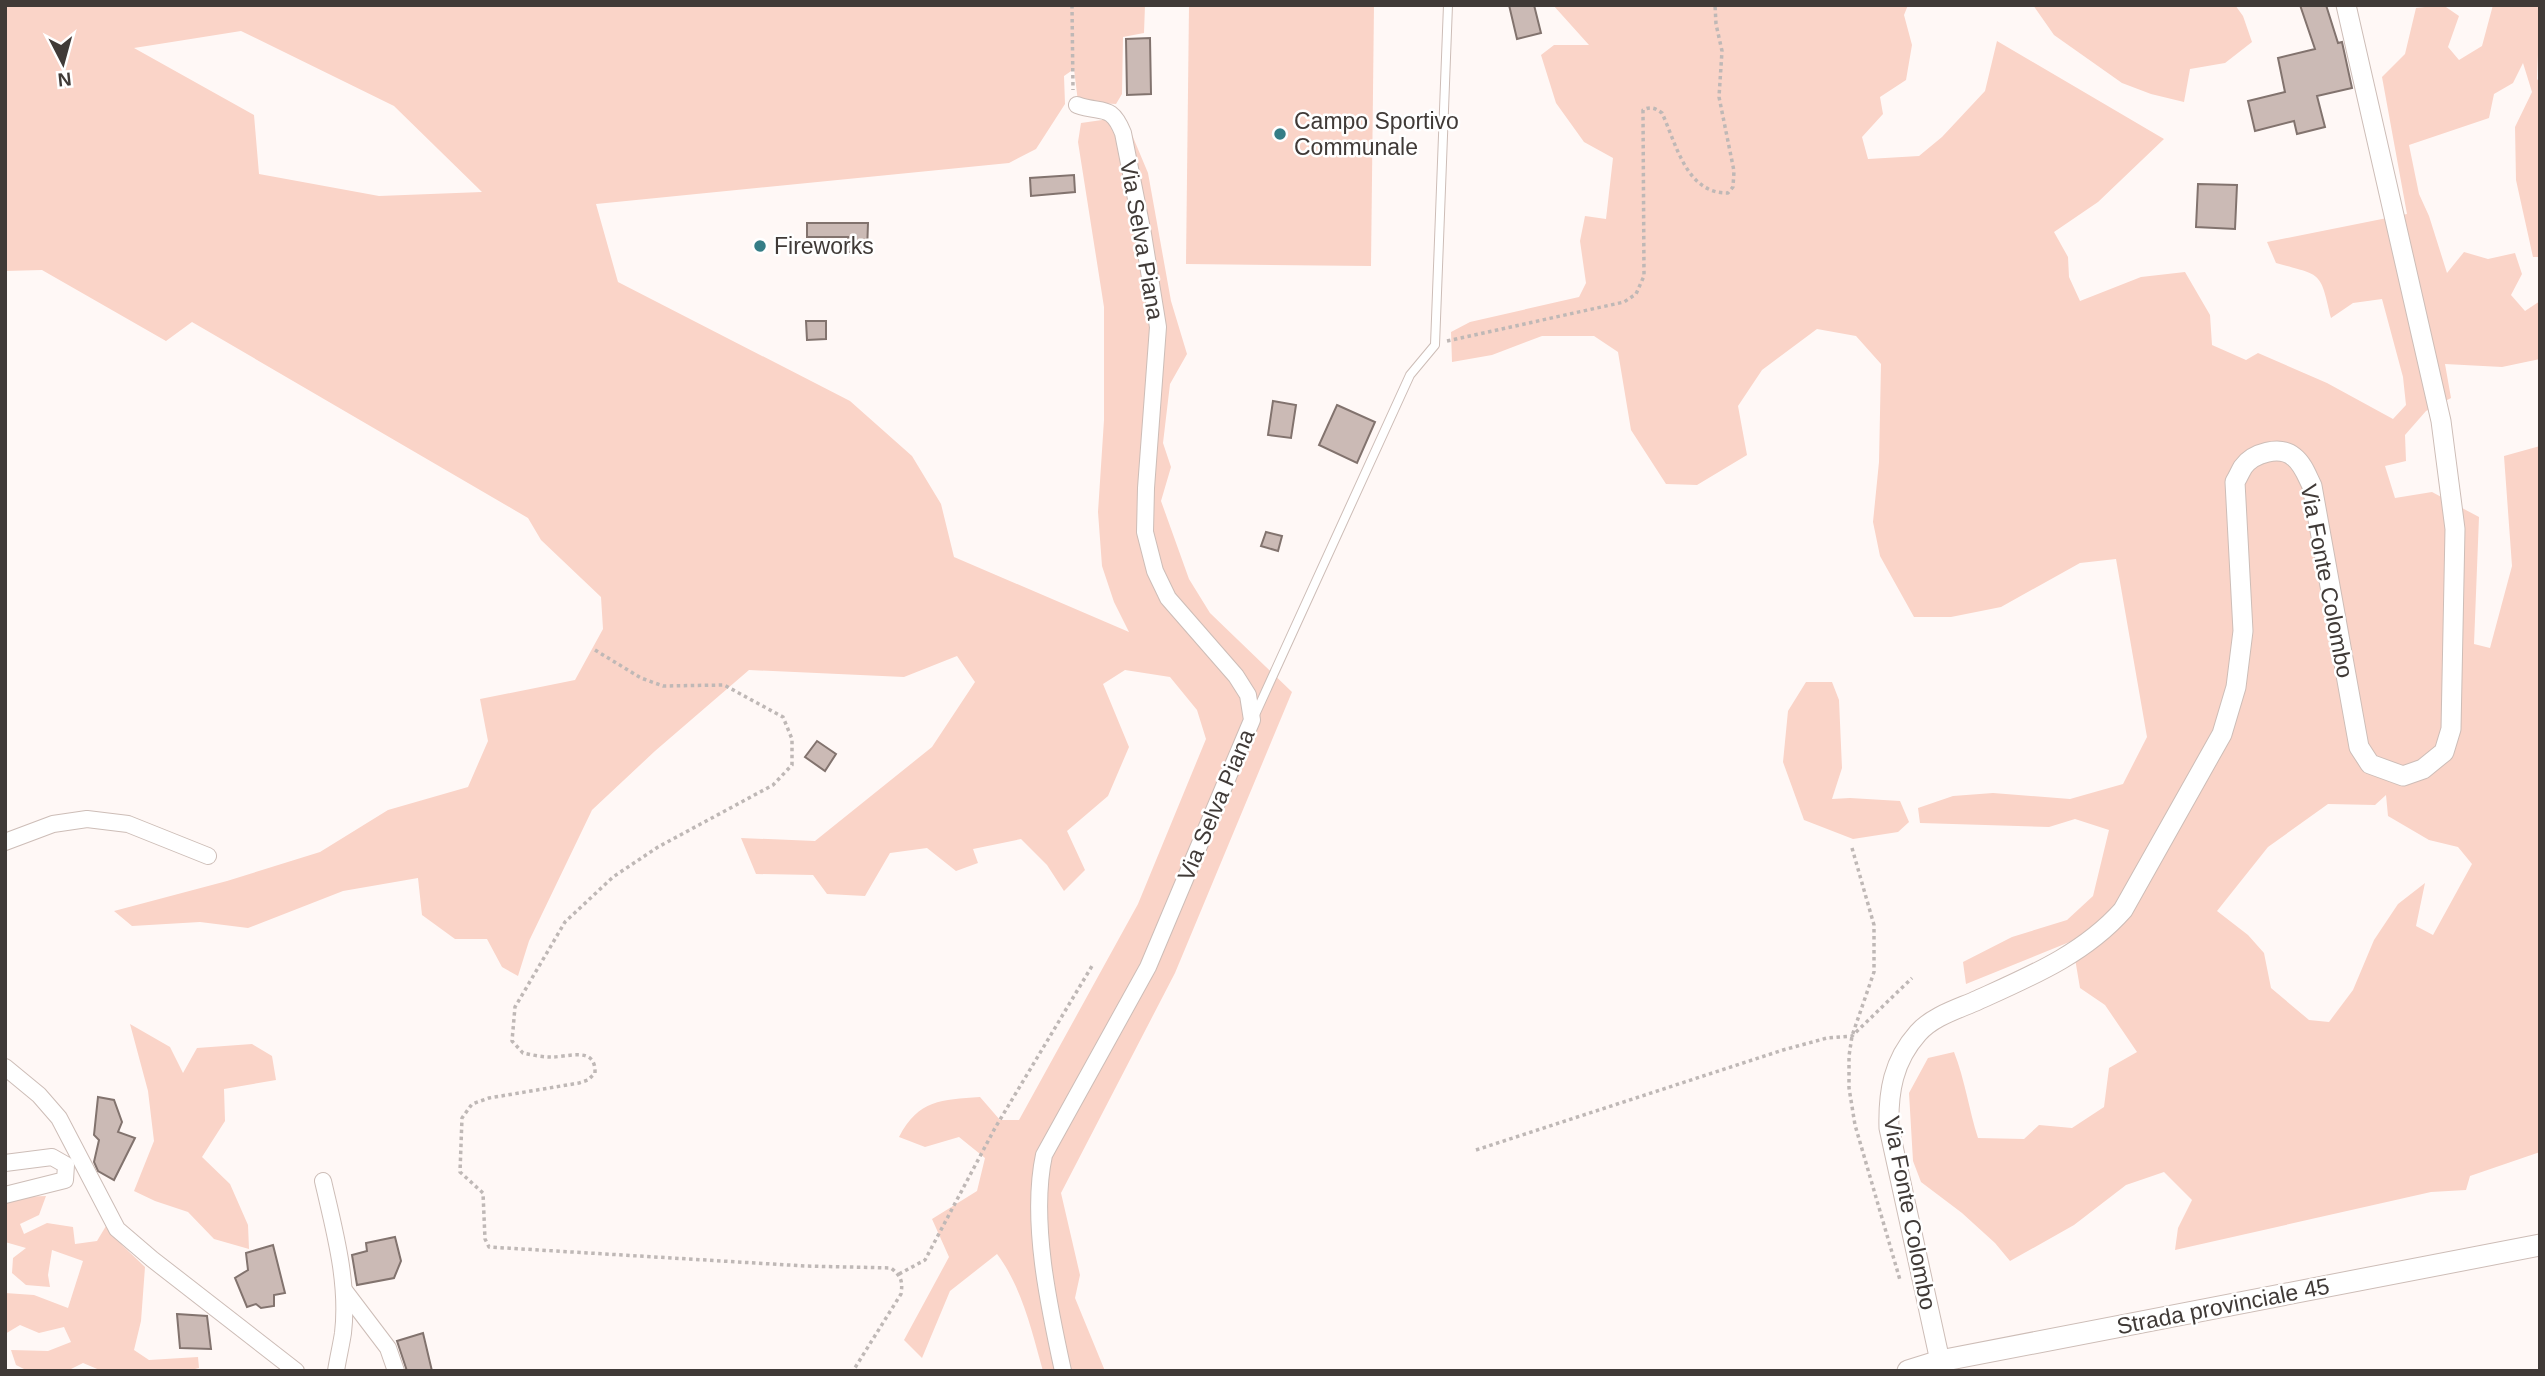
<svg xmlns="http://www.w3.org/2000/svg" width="2545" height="1376" font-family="Helvetica,sans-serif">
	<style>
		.green { fill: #fad4c8; fill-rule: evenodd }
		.building { fill: #cbbab5; stroke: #82736e; stroke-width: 2 }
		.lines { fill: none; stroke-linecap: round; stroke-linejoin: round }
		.service-casing { stroke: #cdbdb7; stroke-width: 10 }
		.minor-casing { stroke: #cdbdb7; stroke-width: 18 }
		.tertiary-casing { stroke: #cdbdb7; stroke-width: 21 }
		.secondary-casing { stroke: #cdbdb7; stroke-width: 23 }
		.path { stroke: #bfb8b6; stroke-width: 3.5; stroke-dasharray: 3.5 3.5; stroke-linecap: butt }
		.service { stroke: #fff; stroke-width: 8 }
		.minor { stroke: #fff; stroke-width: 16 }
		.tertiary { stroke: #fff; stroke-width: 19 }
		.secondary { stroke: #fff; stroke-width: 21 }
		.poi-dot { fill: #357d86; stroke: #fff; stroke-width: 2.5 }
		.labels { text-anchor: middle; stroke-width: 5; stroke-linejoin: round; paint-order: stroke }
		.poi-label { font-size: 23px; fill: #403a37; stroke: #fff; text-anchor: start }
		.street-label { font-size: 23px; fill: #403a37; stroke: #fff }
	</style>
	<rect width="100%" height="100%" fill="#fff8f6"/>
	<g class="green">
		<path d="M5,5H1145L1144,33L1123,37L1122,94L1116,104L1078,102L1074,69L1064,76L1065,104L1036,149L1009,163L596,204L618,282L850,401L912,456L941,504L954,557L1129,632L1114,602L1102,566L1098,512L1104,420V307L1078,142L1081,123L1109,119L1130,130L1148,173L1171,301L1187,354L1170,384L1163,443L1171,467L1161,501L1189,579L1210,613L1292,692L1175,973L1061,1193L1080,1275L1075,1298L1105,1371H1043C1032,1332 1022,1287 997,1254L950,1291L922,1358L904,1340L949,1257L932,1219L977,1191L985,1158L959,1137L925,1147L899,1137C919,1099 941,1100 980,1097L1000,1120H1019L1138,904L1206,739L1197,710L1170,677L1125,670L1103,684L1129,747L1108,796L1067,831L1085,870L1064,891L1047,865L1021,839L973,849L978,863L956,871L927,848L890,853L865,896L827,894L813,875L756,874L741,838L815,841L932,747L975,682L957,656L904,677L749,670L655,751L592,810L529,941L518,976L502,967L487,939H455L422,915L418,878L343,891L248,928L200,922L132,926L114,911L227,881L320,852L388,810L468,787L488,741L480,699L575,680L603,629L601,597L541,540L528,518L192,322L166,341L42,270L5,271ZM241,31L394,106L482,192L379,196L259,174L254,115L134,48Z"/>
		<polygon points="1189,5 1374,5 1371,266 1186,264"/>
		<path d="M1553,5H1908L1904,15L1912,45L1906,80L1880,97L1883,114L1862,137L1868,159L1919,156L1942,137L1985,91L1997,41L2164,139L2098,202L2054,232L2068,257L2069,277L2080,301L2141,277L2185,272L2210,315L2212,345L2246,360L2258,353L2327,383L2393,419L2406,405L2403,377L2382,299L2353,303L2331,318C2320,270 2322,276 2276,263L2267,242L2407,214L2382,77L2405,54L2416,8L2443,5L2459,16L2448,47L2459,60L2482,46L2493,5H2540L2537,79L2540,83V257H2533L2516,180L2515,127L2532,92L2523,63L2513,83L2494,94L2489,118L2409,145L2419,194L2429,216L2447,273L2464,252L2488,259L2515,253L2522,274L2511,295L2525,311L2540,301V359L2502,367L2445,364L2451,398L2426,411L2405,435L2406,461L2385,466L2395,498L2432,492L2479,517L2474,644L2490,648L2512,566L2504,456L2540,446V1152L2470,1176L2466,1190L2431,1192L2175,1250L2178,1228L2192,1200L2164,1172L2126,1185L2074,1225L2010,1261L1995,1243L1962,1213L1921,1182L1913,1161L1909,1093L1928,1058L1954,1052C1965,1080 1969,1110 1978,1138L2024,1139L2039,1125L2072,1128L2104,1107L2109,1068L2137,1052L2105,1005L2080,988L2072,941L1966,984L1963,962L2012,937L2067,920L2093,896L2109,830L2075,819L2049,827L1920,823L1918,808L1953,796L1993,793L2070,799L2123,784L2147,737L2116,559L2080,563L2001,607L1951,617H1914L1880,556L1873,522L1879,462L1881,364L1856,336L1817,329L1762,370L1738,406L1747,455L1697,485L1666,484L1631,430L1618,352L1594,336H1542L1492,355L1452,362L1451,332L1470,322L1579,297L1586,283L1580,241L1585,216L1606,219L1613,158L1584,142L1556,103L1541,55L1554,45H1589ZM2386,795L2388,816L2429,840L2458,847L2472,864L2433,935L2416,926L2425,883L2398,904L2374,940L2353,990L2329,1022L2309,1020L2271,988L2264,953L2248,935L2217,911L2268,847L2328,804L2375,805Z"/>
		<polygon points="2033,5 2235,5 2243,16 2252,42 2225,63 2190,69 2184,102 2151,94 2122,83 2054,35"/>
		<polygon points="1806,682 1832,682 1839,700 1842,768 1832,799 1850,798 1900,801 1909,822 1898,832 1853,839 1804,820 1783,762 1788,711"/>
		<polygon points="130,1024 170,1047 183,1073 197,1048 252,1044 272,1056 276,1080 224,1089 225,1121 202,1157 230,1184 248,1225 249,1249 214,1239 188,1212 155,1201 134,1191 154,1141 148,1091"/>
		<polygon points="46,1196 39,1215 20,1224 24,1234 47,1223 73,1227 75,1244 97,1241 106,1226 123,1246 145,1267 141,1321 134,1350 149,1360 198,1357 199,1368 187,1371 102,1371 83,1363 71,1369 72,1371 28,1371 16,1365 11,1350 48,1351 71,1342 64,1327 39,1333 20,1325 5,1334 5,1293 34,1295 68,1308 83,1261 52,1250 48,1275 50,1287 26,1285 12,1273 13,1258 26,1248 5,1242 5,1201 21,1197"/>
	</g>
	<g class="building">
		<polygon points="1509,5 1534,5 1541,33 1517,39"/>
		<polygon points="2300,5 2326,5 2338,43 2342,42 2352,88 2317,96 2325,127 2297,134 2294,121 2255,131 2248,101 2285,92 2278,58 2315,49"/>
		<polygon points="1150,38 1151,94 1127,95 1126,39"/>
		<polygon points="1074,175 1075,192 1031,196 1030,178"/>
		<polygon points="2198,184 2237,185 2235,229 2196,227"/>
		<polygon points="807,223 868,223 867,252 848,252 848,237 807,237"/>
		<polygon points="806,321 826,321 826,339 807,340"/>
		<polygon points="1273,401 1296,405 1291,438 1268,435"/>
		<polygon points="1337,405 1375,422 1357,463 1319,445"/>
		<polygon points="1266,532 1282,536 1278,551 1261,546"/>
		<polygon points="817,741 836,754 825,771 805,757"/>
		<polygon points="98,1097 114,1100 122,1122 118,1132 135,1138 114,1180 98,1171 94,1162 99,1140 94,1135"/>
		<polygon points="395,1237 401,1261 394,1278 357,1285 352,1255 367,1251 366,1243"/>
		<polygon points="273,1245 285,1293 274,1295 274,1306 261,1308 256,1304 247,1307 235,1278 248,1270 246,1253"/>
		<polygon points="177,1314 207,1316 211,1349 180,1348"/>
		<polygon points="423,1333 432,1371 407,1371 397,1341"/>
	</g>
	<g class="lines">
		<g class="service-casing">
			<polyline id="service" points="1254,717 1410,375 1435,345 1448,5"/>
		</g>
		<g class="minor-casing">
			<g id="minor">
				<polyline points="5,842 53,824 87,819 128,824 208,856"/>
				<polyline points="5,1067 39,1095 59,1118 117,1229 152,1259 296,1371"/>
				<polyline points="5,1163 52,1157 66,1165 65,1180 5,1195"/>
				<path d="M323,1181C334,1229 349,1282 343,1333C341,1346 338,1358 336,1371"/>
				<polyline points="344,1290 388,1348 396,1371"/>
				<path d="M1063,1371C1049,1307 1030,1220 1044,1155L1148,967L1252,720L1248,695L1236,676L1168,598L1155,571L1145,532L1146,488L1158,327L1143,234L1123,133C1111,103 1102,114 1077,105"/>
			</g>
		</g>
		<g class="tertiary-casing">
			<path id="tertiary" d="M1940,1361L1889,1128C1888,1092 1893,1061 1918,1033C1933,1016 1958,1009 1978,1000C2031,976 2084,954 2123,910L2222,734L2236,687L2243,631L2235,482C2238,477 2240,472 2243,467C2253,453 2280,445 2294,457C2303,464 2307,476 2312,486L2359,747L2370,764L2403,776L2423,769L2444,752L2451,729L2455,529L2441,421L2346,5"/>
		</g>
		<g class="secondary-casing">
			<polyline id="secondary" points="1908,1371 1940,1361 2540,1245"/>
		</g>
		<g class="path">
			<polyline points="1072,5 1073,90"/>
			<path d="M1447,341L1624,302L1636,294L1644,276L1643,110C1651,106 1655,108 1662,113C1676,143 1686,194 1728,193L1733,187L1734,171L1719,97L1722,51L1716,24L1715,5"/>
			<path d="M595,650L641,678L663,686L724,685L783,717L792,739V765L773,785L658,847L613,877L565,922L515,1007L512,1041L523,1053C532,1055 542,1057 551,1057C569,1057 596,1046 595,1073L588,1080L579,1083L489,1098L472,1104L462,1118L460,1172L483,1193L485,1239L489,1247L805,1266L891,1268C901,1276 903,1281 901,1294L853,1371"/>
			<polyline points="1852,848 1874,925 1874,972 1852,1036 1849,1056 1849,1088 1855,1125 1900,1280"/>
			<polyline points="1476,1150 1783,1050 1827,1038 1852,1036 1912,978"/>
			<polyline points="899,1274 925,1260 995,1128 1092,966"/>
		</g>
		<use href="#service" class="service"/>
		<use href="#minor" class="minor"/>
		<use href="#tertiary" class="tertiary"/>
		<use href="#secondary" class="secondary"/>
	</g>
	<g class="poi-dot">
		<circle cx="1280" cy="134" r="7"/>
		<circle cx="760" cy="246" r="7"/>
	</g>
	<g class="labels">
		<g class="poi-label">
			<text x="1294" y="129">Campo Sportivo<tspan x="1294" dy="26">Communale</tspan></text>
			<text x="774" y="254">Fireworks</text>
		</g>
		<g class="street-label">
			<text transform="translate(1142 240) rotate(80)" y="8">Via Selva Piana</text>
			<text transform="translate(2327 581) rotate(79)" y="8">Via Fonte Colombo</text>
			<text transform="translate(1216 805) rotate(-67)" y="8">Via Selva Piana</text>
			<text transform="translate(1910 1213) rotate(79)" y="8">Via Fonte Colombo</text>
			<text transform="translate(2223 1306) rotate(-11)" y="8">Strada provinciale 45</text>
		</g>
	</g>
	<rect width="2545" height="1376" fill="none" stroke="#403a37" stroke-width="14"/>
	<g transform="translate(63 63) rotate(174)" stroke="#ffffff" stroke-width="5" paint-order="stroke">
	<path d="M0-5L12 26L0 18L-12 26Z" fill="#403a37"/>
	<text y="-10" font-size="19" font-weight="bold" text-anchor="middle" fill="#403a37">N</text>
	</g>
</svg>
